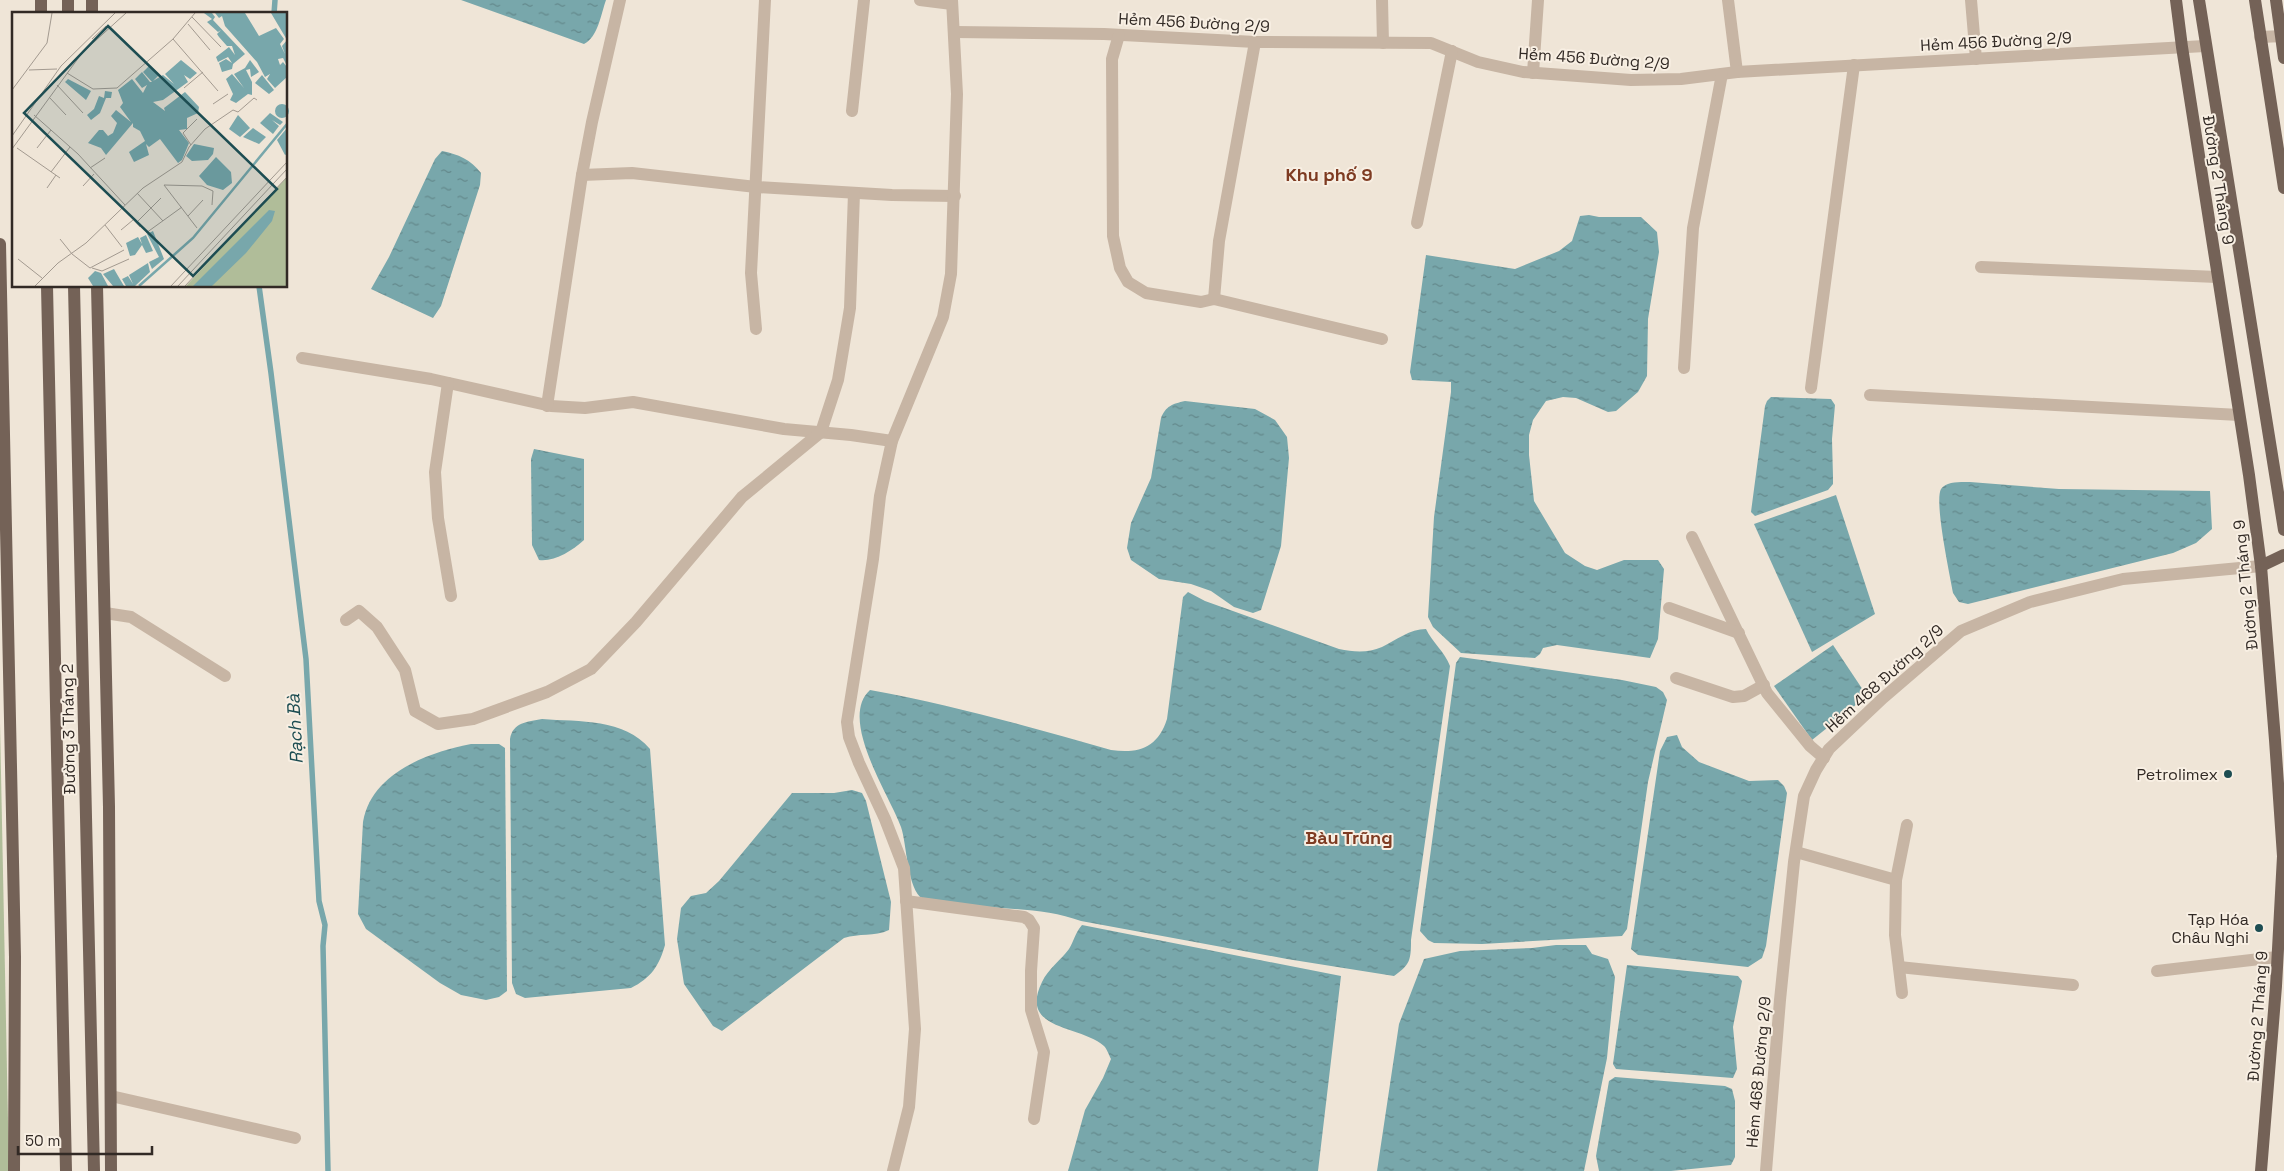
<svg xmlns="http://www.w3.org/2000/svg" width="2284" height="1171" font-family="'Space Grotesk',sans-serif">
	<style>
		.grass { fill: #b0bd99 }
		.water { fill: url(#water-ripples) }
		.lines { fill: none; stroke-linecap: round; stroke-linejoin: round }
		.stream { stroke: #78a7ab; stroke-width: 5.5 }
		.minor { stroke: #c7b5a4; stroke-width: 12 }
		.major { stroke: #746257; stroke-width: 12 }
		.poi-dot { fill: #1d4d52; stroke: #f8efe3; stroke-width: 2 }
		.labels { text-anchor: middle; stroke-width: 4; stroke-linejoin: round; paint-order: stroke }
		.street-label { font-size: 16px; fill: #322a25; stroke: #f8efe3 }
		.poi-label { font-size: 16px; fill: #322a25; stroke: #f8efe3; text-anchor: end }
		.neighbourhood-label { font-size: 18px; font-weight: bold; fill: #7e3b22; stroke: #f8efe3 }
		.water-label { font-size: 18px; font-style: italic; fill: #1d4d52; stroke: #f8efe3 }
		.inset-river { fill: none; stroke: #78a7ab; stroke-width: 2.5 }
		.inset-road { fill: none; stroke: #a39a90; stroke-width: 1 }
		.view { fill: #1d4d52; fill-opacity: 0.15; stroke: #1d4d52; stroke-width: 2.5 }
		.inset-edge { fill: none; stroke: #322a25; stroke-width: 2.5 }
	</style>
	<defs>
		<pattern id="water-ripples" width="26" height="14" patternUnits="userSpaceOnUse" patternTransform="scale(1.25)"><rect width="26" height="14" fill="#78a7ab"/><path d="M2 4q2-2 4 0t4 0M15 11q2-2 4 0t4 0" fill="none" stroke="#63888b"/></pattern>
	</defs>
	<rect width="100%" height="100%" fill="#efe5d7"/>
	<polygon class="grass" points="0,723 9,1171 0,1171"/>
	<g class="water">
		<path d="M461,0H606C601,14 598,37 584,44Z"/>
		<path d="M442,151C458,154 471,160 481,173L480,185L441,306L433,318L371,289L389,257L435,159Z"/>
		<polygon points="1589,215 1599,217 1641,217 1657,232 1659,252 1648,319 1647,376 1638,392 1616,411 1608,412 1576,398 1563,397 1546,401 1533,420 1529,435 1529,455 1534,501 1565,553 1585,566 1597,570 1624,560 1658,560 1664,569 1658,639 1650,658 1557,645 1543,648 1540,654 1535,658 1461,653 1433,627 1428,617 1434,517 1451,392 1451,382 1412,380 1410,372 1426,255 1515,269 1559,251 1572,241 1580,216"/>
		<polygon points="1771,397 1831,399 1835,405 1832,439 1833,477 1833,484 1828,490 1755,516 1751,512 1765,406 1767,401"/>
		<path d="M1185,401L1255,409L1275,420L1287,437L1289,458L1281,546L1261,610L1253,613L1234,607L1211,591L1191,584L1159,579L1131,560L1127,548L1131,523L1151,478L1161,418C1166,406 1172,404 1185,401Z"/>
		<path d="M534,449L584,459V540C572,551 554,562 539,560L532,545L531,459Z"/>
		<path d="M1970,482L2059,489L2210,491L2212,529L2196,543L2173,553L1968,604L1959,602L1953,593C1950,575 1934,502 1941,489C1946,481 1962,482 1970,482Z"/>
		<polygon points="1836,495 1875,614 1812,652 1754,524"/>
		<path d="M1188,592L1205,601L1339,649C1354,652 1368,653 1382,647C1396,640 1410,629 1426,629C1432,642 1445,652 1450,666L1411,940C1411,960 1410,965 1394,976L1287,959L1081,921C1040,906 993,910 949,903C942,902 929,903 923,899C907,890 907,844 901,827C889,794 838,719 870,690C952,705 1031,727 1111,750C1138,754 1158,748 1167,719L1183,597Z"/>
		<polygon points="1833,645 1867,696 1812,740 1774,686"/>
		<polygon points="1460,657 1622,680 1656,687 1663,692 1667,700 1648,782 1627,929 1622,936 1482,944 1434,943 1428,940 1420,931 1456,663"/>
		<path d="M542,719C580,722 624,718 650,749L665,945C659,966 651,978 631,988L525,998L516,994L512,983L510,739C513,722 527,722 542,719Z"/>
		<polygon points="1677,735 1682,747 1699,762 1749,781 1778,780 1784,786 1787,793 1766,946 1762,958 1748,967 1638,955 1631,949 1660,751 1667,737"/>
		<path d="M471,744H499L505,748L507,991L499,997L486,1000L461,995L440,983L366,929L358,914L363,822C371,773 429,752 471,744Z"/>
		<path d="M852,790L862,793L866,801L891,902L889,930C874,937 859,933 844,938L722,1031L713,1026L684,984L677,939L681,908L691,896L706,893L719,881L792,793H834Z"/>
		<path d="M1082,925L1341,976L1318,1171H1068L1085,1110L1103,1078L1111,1059C1109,1055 1107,1049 1104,1046C1081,1025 1018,1031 1042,982C1048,969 1061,960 1069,949C1074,941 1075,933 1082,925Z"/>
		<polygon points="1556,945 1586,945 1592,954 1608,959 1615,977 1607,1058 1584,1171 1377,1171 1399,1024 1424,959 1460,951 1532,948"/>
		<polygon points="1627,965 1738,976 1742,981 1733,1027 1737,1069 1733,1078 1616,1069 1613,1064"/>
		<polygon points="1615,1077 1725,1086 1732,1089 1735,1101 1735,1157 1731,1165 1671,1171 1599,1171 1596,1156 1609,1081"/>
	</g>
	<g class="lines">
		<g class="stream">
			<polyline points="274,14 275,0"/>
			<polyline points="259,286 271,373 306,659 319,901 325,925 323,946 328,1171"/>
		</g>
		<g class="minor">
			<polyline points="920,0 952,4"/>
			<polyline points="1382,0 1383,43"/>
			<polyline points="1728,0 1737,72"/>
			<polyline points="1971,0 1976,59"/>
			<polyline points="955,32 1104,34 1255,42 1431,43 1478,62 1523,72 1631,80 1681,79 1737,72 2205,46"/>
			<polyline points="1119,35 1112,59 1113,236 1120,268 1128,282 1146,293 1201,302 1214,299 1382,339"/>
			<polyline points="2260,37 2284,36"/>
			<polyline points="1533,73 1538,0"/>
			<polyline points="852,111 864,0"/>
			<polyline points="582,175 632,173 756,187 892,195 955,196"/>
			<polyline points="1417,223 1452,51"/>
			<polyline points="1981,267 2217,277"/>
			<polyline points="1214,299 1219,241 1255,42"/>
			<polyline points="756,329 751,273 765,0"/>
			<polyline points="302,358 431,379 551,406 585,408 633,402 784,429 851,435 892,441"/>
			<polyline points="1684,368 1693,228 1722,74"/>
			<polyline points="448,383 435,472 438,518 451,596"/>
			<polyline points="1811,388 1854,65"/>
			<polyline points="1870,395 2239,415"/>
			<polyline points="547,406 582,175 592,122 620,0"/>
			<polyline points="1692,537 1767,693 1810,746 1824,758"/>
			<polyline points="1669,608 1739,633"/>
			<polyline points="105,613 131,617 225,676"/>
			<polyline points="346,620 359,611 377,627 405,670 415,711 438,724 473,719 547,692 591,669 636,622 742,497 821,432 838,380 850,308 854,193"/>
			<polyline points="1676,678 1733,697 1744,696 1764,685"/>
			<polyline points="1796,852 1896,880"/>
			<polyline points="906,901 1024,917 1029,920 1034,928 1031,971 1031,1010 1044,1052 1034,1119"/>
			<polyline points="1899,967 2073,985"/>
			<polyline points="2157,971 2277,957"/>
			<polyline points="1902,993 1895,935 1896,880 1907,825"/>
			<polyline points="111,1096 295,1138"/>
			<polyline points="893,1171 909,1107 915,1029 904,868 885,819 859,763 849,737 847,722 873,559 880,496 892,441 943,317 951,274 957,94 952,0"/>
			<polyline points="1766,1171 1780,1000 1794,862 1804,796 1816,770 1829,749 1883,698 1961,631 2030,602 2123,579 2261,566"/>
		</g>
		<g class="major">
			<polyline points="41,0 41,14"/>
			<polyline points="68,0 68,14"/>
			<polyline points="92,0 92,14"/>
			<polyline points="2176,0 2182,47 2249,475 2261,566 2275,740 2283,856 2276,986 2261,1171"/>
			<polyline points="2199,0 2284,530"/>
			<polyline points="2255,0 2284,188"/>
			<polyline points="2276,0 2284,58"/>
			<polyline points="0,244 15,957 14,1171"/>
			<polyline points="47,286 66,1171"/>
			<polyline points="74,286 94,1171"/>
			<polyline points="97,286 109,807 111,1171"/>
			<polyline points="2261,566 2284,555"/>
		</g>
	</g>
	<g class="poi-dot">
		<circle cx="2228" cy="774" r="5"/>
		<circle cx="2259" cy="928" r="5"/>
	</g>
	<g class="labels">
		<g class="street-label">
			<text transform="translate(1194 22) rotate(3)" y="6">Hẻm 456 Đường 2/9</text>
			<text transform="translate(1996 41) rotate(-3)" y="6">Hẻm 456 Đường 2/9</text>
			<text transform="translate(1594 58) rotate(4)" y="6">Hẻm 456 Đường 2/9</text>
			<text transform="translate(2219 180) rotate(81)" y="6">Đường 2 Tháng 9</text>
			<text transform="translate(2245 585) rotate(-96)" y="6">Đường 2 Tháng 9</text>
			<text transform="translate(1884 678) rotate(-42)" y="6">Hẻm 468 Đường 2/9</text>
			<text transform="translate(68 729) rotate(-91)" y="6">Đường 3 Tháng 2</text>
			<text transform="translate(2257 1016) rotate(-86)" y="6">Đường 2 Tháng 9</text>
			<text transform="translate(1758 1072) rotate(-85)" y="6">Hẻm 468 Đường 2/9</text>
		</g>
		<g class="poi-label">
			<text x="2218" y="780">Petrolimex</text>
			<text x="2249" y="925">Tạp Hóa<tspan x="2249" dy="18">Châu Nghi</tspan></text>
		</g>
		<g class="neighbourhood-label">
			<text x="1329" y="181">Khu phố 9</text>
			<text x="1349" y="844">Bàu Trũng</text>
		</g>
		<g class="water-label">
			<text transform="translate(295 729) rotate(-93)" y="6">Rạch Bà</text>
		</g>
	</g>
	<g transform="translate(12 12)">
		<rect width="275" height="275" fill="#efe5d7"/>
		<path d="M275,165V274H174Z" fill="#b0bd99"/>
		<path d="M192,1H200L203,5L201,8L233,42L221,52L220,57L210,60L207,51L214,47L220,51L216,45L206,50L204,45L217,35L223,43L220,34H215L207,25L205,22L209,18L206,20L195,10L200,7ZM203,1H233L247,24L264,16L272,27L268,32L273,42L270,34L275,28L259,1H275V54L271,46L266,47L268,53L271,50L275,55V65L263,76L255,67L258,62L253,65L245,50L213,14L210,4L207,6ZM169,48L185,61L178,67L172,63L176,70L151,88L141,90L153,99L152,96L173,80L187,95L186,101L175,106V117L167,118L177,131L170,148L166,151L148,127L137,135L134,132L137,143L122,150L117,140L133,129L128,119L121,115V111L94,143L89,136L76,131L87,118H91L96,124L101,121L105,111L99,104L104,98L119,110L108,95L111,91L106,78L120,67L131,81L135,73L130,76L123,67L130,60L138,70H140L131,60L137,54L147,63L141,69L151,63L162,72L153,62ZM238,48L247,60L239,65L238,57L234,58L240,70V83L236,82L224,91L218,88L221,82L214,67L220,62L232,76L222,62L233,56ZM250,63L262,78L257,82L243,71ZM56,67L79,79L74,88L53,70ZM93,79L100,80L99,86H94L88,101L79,108L75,103L82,97L87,84L92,86ZM263 99a7 7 0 1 1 14 0a7 7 0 1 1-14 0ZM258,101L271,110L268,113L260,108L267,114L261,122L248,111ZM226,103L238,116L228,125L217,117ZM241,116L254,125L247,132L231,125ZM275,116V142L273,143L265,128ZM182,132L202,136L201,142L196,148L180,149L174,144ZM204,145L219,160L220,171L211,178L195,173L187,164ZM257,198L263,199L260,209L234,241L200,274H181ZM141,219L152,247L140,257L137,250L147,245L135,222ZM134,223L141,239L134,241L130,233L123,243L118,244L114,231L126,225L130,232L128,226ZM136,251L138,260L123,274H114L110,267L116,264L121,272L117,263ZM102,257L109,269L112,274H101L91,262ZM83,259L89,261L96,274H81L76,266Z" fill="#78a7ab"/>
		<path class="inset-river" d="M127,274L181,226L275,112"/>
		<path class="inset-road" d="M180,5L209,35M176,12L198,38M80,27L94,14M161,27L206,79M17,58L45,57M55,61L81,77L105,76L161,27L183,1M45,73L71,101M172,76L191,60M0,78L35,31L40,1M37,85L54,103M201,92L216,82M22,103L66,142L113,193M0,124L49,54L103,1M179,133L171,121L185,107M5,136L48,166M25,136L39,118M0,137L70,41L114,1M78,156L93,146M39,160L58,135M152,173L190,174L201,179L200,193M152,173L185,216M71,174L82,162M35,176L44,163M125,181L151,209M111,196L128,215M176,204L191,188M124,211L149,186M93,213L110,235M109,218L121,208M134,221L170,195M48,227L60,242L78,256L112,238M6,247L30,266M80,256L90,259L117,247M23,274L46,251L74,231L131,176L170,150L177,135L193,117L221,98L226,100L242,86L245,88M159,274L275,150M166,274L275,157M173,274L275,165"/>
		<path class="view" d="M96,14L265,177L181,264L12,101Z"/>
		<rect width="275" height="275" class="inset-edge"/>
	</g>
	<path d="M18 1146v8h134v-8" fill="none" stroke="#322a25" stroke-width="2.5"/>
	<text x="25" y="1146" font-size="15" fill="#322a25" stroke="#f8efe3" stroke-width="4" paint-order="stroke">50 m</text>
</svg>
